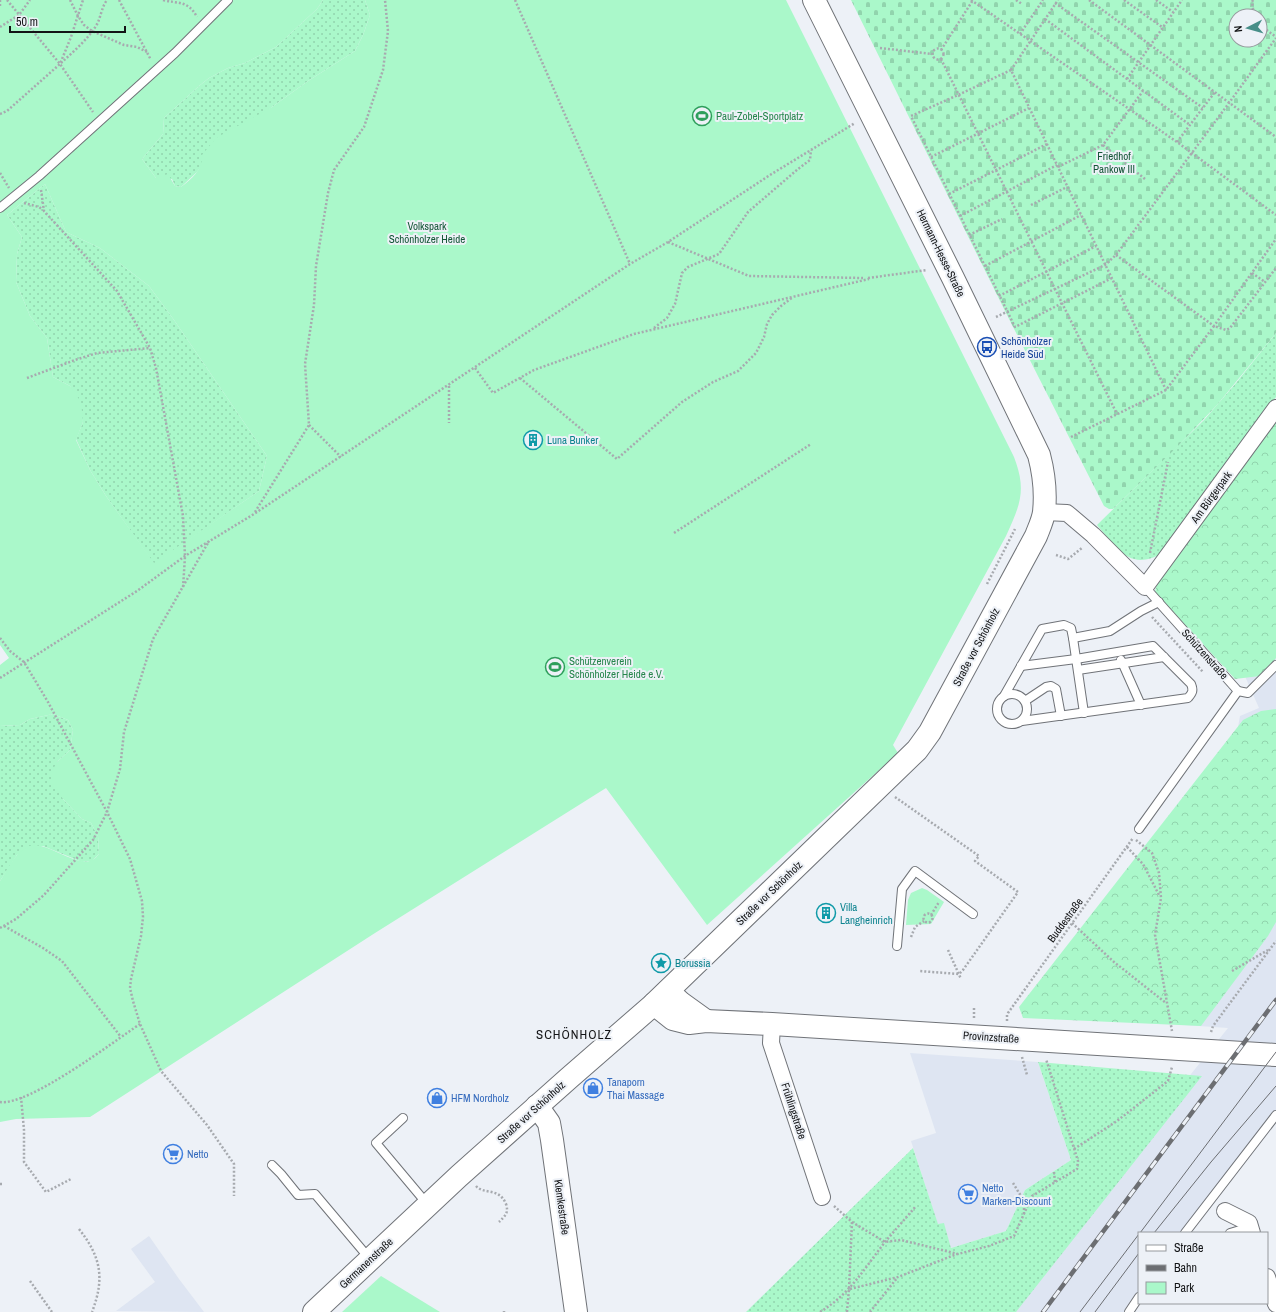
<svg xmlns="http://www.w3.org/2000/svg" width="1276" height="1312" font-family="'Archivo Narrow',sans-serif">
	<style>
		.built { fill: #dee5f2 }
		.grass { fill: url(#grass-dots) }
		.forest { fill: url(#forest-crowns) }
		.cemetery { fill: url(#cemetery-stones); fill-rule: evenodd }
		.green { fill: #aaf8ca; fill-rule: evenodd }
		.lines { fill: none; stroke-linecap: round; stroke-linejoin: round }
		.lane-casing { stroke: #707378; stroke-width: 10 }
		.street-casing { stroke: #707378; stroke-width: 18 }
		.secondary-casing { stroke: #707378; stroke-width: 24 }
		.path { stroke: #a7aaaf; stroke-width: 2.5; stroke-dasharray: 2 2; stroke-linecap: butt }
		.lane { stroke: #fff; stroke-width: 8 }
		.street { stroke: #fff; stroke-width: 16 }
		.secondary { stroke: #fff; stroke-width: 22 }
		.tram { stroke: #6c6e72; stroke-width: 1 }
		.rail-casing { stroke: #6c6e72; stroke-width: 4.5 }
		.rail { stroke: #edf1f7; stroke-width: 3; stroke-dasharray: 9; stroke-linecap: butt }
		.labels { text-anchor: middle; stroke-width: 4; stroke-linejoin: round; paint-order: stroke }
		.leisure-label { font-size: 11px; fill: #27864d; stroke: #edf1f7; text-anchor: start }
		.park-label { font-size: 11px; fill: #135536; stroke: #edf1f7 }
		.street-label { font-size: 11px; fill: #131416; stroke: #edf1f7 }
		.transit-label { font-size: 11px; fill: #164399; stroke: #edf1f7; text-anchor: start }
		.culture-label { font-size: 11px; fill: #0d838f; stroke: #edf1f7; text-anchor: start }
		.shop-label { font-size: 11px; fill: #366cbe; stroke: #edf1f7; text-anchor: start }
		.quarter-label { font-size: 13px; letter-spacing: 1px; fill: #131416; stroke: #edf1f7 }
	</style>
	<defs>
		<pattern id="grass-dots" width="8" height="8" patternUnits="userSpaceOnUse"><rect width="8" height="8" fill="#aaf8ca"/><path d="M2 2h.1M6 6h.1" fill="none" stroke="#91d4ad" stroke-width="1.8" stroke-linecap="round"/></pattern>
		<pattern id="forest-crowns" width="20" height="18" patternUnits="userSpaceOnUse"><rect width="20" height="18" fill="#aaf8ca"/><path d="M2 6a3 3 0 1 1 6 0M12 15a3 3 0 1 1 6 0" fill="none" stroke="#91d4ad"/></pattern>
		<pattern id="cemetery-stones" width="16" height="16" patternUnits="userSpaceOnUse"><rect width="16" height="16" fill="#aaf8ca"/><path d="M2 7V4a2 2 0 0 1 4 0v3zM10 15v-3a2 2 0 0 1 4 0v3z" fill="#91d4ad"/></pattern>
	</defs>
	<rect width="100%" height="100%" fill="#edf1f7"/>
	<g class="built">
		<polygon points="1276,438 1276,1121 1189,1233 1139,1233 1139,1298 1128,1312 980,1312 1187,1079 1228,1028 1184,1025 1240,716 1259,708 1240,665"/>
		<polygon points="910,1053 1038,1062 1071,1160 1025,1190 1006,1231 951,1248 944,1224 938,1225 911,1141 936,1133"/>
		<polygon points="149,1236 179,1279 204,1312 116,1311 155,1282 131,1249"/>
	</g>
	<g class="grass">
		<polygon points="323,0 365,0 370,15 363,35 355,51 308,81 272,107 203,163 197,172 181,187 175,186 172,179 156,178 142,159 163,134 164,118 199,86 209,78 228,68 245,63 276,47 317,9"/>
		<polygon points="45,184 66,232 100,248 149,286 174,320 267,456 259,491 154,564 106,496 90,470 76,439 83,422 70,386 53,377 47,338 30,316 16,282 17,254 22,237 7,215"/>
		<path d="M1276,333V397L1163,553C1129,572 1117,548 1097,525L1204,420L1236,383Z"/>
		<polygon points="53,714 68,720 73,730 70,750 57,762 63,799 82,819 91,823 98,836 99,854 92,861 82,862 43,846 17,855 0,881 0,726 20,725 30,719"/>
		<polygon points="1038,1062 1202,1076 1016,1312 746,1312 913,1148 938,1224 944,1223 951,1248 1006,1231 1025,1190 1071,1160"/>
	</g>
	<g class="forest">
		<polygon points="1276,414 1276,658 1260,676 1235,679 1155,592 1158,577"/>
		<polygon points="1276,709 1276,922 1268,936 1201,1026 1023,1018 1019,1007 1243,720 1261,711"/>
	</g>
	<path class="cemetery" d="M851,0H1276V333L1217,405L1176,448L1113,509H1109L1104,506L1006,313ZM1236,16H1260V40H1236Z"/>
	<g class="green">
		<path d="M0,0H323L317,9L276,47L245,63L228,68L209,78L199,86L164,118L163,134L142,159L156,178L168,174L175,186L181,187C192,179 203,169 202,155L216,138L272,107L308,81L355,51L363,35L370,15L365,0H786L1014,457C1027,491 1020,505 1006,536L893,745L898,753L707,925L606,788L375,933L90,1117L16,1119L0,1122V881C7,870 15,853 27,847C44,838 77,869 92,860C95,859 97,856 99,854L98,836L91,823L82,819L63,799L53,783L51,773L57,762L70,750L73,730L68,720L53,714L30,719L20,725L0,726V665L9,658L0,645ZM45,184L66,232L100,248L149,286L174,320L267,456L259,491L154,563L106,496L90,470L76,440L83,422L81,402L70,386L53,377L47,338L30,316L16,282L17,254L22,237L7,215Z"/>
		<polygon points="922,888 927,890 944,902 931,924 906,925 908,900 911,893"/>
		<polygon points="381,1276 440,1312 342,1312"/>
	</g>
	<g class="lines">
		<g class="lane-casing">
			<g id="lane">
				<polyline points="0,208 39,176 175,53 228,0"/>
				<polyline points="1073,638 1110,631 1141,611 1159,602"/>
				<polyline points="1121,660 1141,705"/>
				<path d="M1021,666L1076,659L1153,646L1191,684C1194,691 1192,693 1188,698L1022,721"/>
				<polyline points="1078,670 1164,657"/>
				<polyline points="1238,691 1248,693 1276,665"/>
				<circle cx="1012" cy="709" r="15"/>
				<polyline points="1004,696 1042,629 1064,625 1071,628 1073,638 1084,713"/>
				<polyline points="1025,701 1046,687 1051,686 1056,689 1061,716"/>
				<polyline points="1139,829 1238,691 1145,587"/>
				<polyline points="897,946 902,889 915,871 973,914"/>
				<polyline points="403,1118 376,1143 428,1205"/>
				<polyline points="272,1165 281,1174 298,1195 315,1194 369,1258"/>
				<polyline points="1185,1233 1276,1115"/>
				<polyline points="1230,1233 1250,1227"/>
				<polyline points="1129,1312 1139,1297"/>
			</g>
		</g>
		<g class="street-casing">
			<g id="street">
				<polyline points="1044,512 1067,513 1093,535 1145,587 1276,408"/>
				<polyline points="772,1024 771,1043 822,1197"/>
				<polyline points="1225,1211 1249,1223 1252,1233"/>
				<polyline points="1267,1277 1276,1304"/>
			</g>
		</g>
		<g class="secondary-casing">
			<g id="secondary">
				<polyline points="668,991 681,1003 706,1021"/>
				<polyline points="654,1004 673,1019 689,1023 706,1021 772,1024 1276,1055"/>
				<polyline points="537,1106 549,1123 552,1140 576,1312"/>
				<path d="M314,1312L459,1176L569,1078L654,1004L917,750L930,732L1036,536C1039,528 1043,520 1044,512C1046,493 1044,474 1039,455L953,278L814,0"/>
			</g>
		</g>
		<g class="path">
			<polyline points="7,0 60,64 93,112"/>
			<polyline points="70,0 78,16 84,25 92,31 124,45 137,47 147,52"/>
			<polyline points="119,0 151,60"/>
			<path d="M163,0C178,4 188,0 197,17"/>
			<polyline points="515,0 630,264"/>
			<polyline points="971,0 1177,142 1276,215"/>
			<polyline points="1016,0 1022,4"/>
			<polyline points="1089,0 1276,137"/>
			<polyline points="1124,0 1162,27"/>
			<polyline points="1156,0 1173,12"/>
			<polyline points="1253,0 1252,2 1254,16"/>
			<polyline points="1055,3 1203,108"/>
			<polyline points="0,6 0,0"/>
			<polyline points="1045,19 1190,125"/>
			<polyline points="1260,25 1276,37"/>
			<polyline points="0,27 19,15 30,0"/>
			<polyline points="1020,34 1043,0"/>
			<polyline points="880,48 932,54"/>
			<circle cx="938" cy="54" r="5.5"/>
			<polyline points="941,50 973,0"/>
			<polyline points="941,59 1117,414"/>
			<path d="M61,63C73,52 87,40 96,26C101,18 101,8 107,0"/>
			<polyline points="1011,70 1058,0"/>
			<polyline points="1127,79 1182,0"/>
			<polyline points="0,114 7,111 60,64 71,37 83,0"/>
			<polyline points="1177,142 1215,92"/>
			<polyline points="1103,145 1145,179"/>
			<polyline points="931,157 1029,108"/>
			<polyline points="1058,167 1103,145 1143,91"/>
			<polyline points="0,173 9,188"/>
			<polyline points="41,190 44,211 117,291 150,348 156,368 183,516 185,556 183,588"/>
			<polyline points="949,194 1047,144"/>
			<polyline points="24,203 39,207 43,210"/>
			<polyline points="1031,205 1067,187"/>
			<polyline points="960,216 1057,165"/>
			<polyline points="969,235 1002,219"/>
			<polyline points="668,242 749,276 863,278"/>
			<polyline points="1116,255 1214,326 1276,239"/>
			<polyline points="985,266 1081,215"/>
			<polyline points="1252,273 1265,282"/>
			<polyline points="868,278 927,270"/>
			<polyline points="1112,278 1015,327 911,116 958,95 1011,70 1166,390"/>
			<polyline points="999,296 1096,246"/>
			<polyline points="996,317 1105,265 1116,255 1229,103 1276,38"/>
			<polyline points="654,328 667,318 675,304 682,273 688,267 719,254 748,212 798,169 810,160 811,150"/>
			<polyline points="475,368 493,393 534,370 634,334 869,279"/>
			<polyline points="27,378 75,360 97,353 150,348"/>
			<polyline points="520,378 617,459 682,402 713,382 738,371 756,353 764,337 767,324 772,315 781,306 793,297"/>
			<polyline points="449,386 449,423"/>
			<polyline points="309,425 341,457"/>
			<polyline points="1071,437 1166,390 1214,326 1226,330 1230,328 1276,268"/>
			<polyline points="255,512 309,425 305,364 314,305 316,266 328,193 334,170 364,127 383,70 388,31 385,0"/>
			<polyline points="674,533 811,444"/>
			<polyline points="1150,553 1168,462"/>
			<polyline points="1056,555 1068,559 1083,547"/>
			<polyline points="987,584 1015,529"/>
			<polyline points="1152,617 1203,672"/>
			<polyline points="0,638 10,651 24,662 48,702 107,812 130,859 142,901 143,917 141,936 131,979 130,988 133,1001 140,1024 161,1071 207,1125 234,1164 234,1196"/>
			<polyline points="0,678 137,591 185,556 254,514 630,264 668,242 770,175 855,123"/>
			<polyline points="895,797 979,856 975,861 1018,892 963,970 959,974 919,971"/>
			<polyline points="1136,840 1152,853 1159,873 1161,898 1155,935 1172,1031"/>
			<polyline points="1127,847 1143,864 1159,895"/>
			<circle cx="928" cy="918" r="4.5"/>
			<polyline points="931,915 939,902"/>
			<polyline points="1072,923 1114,962 1166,1003"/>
			<polyline points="4,926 43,948 62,961 121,1037"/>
			<polyline points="0,928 16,919 44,895 93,840 107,812 120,769 124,732 153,639 209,541"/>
			<polyline points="911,937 915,927 924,921"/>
			<polyline points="948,950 961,979"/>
			<polyline points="1232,971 1268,950"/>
			<polyline points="974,1018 974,1007"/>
			<polyline points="1007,1021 1007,1015 1008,1013 1133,838"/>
			<polyline points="1211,1032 1213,1026 1276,941"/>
			<polyline points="1022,1057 1027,1075"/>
			<polyline points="21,1097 24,1130 24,1162 46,1192 71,1179"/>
			<path d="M0,1102C29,1106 113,1042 140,1024"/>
			<polyline points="1074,1149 1117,1121 1168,1081 1172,1067"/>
			<polyline points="1054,1172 1055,1182"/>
			<polyline points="1013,1183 1024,1201 1024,1213"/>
			<polyline points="0,1184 2,1184"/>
			<path d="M476,1186C484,1195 499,1187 506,1204C509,1213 505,1216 499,1222"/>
			<polyline points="834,1206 852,1222 885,1242 901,1240 958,1254 989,1246 1014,1236 1032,1196 1077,1169 1078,1161 1046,1059"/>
			<path d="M79,1229C101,1257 105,1278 92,1312"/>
			<polyline points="30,1281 52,1312"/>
			<polyline points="850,1289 898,1277 957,1254"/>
			<polyline points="504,1312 504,1311"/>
			<path d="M820,1312C850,1294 864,1269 885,1242C895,1230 906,1218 916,1206"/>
			<polyline points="847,1312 849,1289 852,1222"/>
			<polyline points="870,1312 897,1278"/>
		</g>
		<use href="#lane" class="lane"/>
		<use href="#street" class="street"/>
		<use href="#secondary" class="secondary"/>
		<g class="tram">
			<polyline points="1140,1233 1276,1052"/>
			<polyline points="1154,1233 1211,1162 1276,1086"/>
			<polyline points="1080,1312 1139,1234"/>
			<polyline points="1095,1312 1139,1253"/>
		</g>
		<g class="rail-casing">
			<polyline id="rail" points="1043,1312 1276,1000"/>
		</g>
		<use href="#rail" class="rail"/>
	</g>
	<defs>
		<g id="stadium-ring" transform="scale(1)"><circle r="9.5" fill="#edf1f7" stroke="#2e9e5b" stroke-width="1.5"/><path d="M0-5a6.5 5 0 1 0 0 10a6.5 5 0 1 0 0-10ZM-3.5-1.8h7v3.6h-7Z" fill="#2e9e5b"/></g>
		<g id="bus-ring" transform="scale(1)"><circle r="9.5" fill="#edf1f7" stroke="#1a4fb4" stroke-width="1.5"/><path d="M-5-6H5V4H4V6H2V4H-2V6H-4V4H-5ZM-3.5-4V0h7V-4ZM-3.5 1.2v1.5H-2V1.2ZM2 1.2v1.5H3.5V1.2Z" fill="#1a4fb4"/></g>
		<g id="building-ring" transform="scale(1)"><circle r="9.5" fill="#edf1f7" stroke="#0f9aa8" stroke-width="1.5"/><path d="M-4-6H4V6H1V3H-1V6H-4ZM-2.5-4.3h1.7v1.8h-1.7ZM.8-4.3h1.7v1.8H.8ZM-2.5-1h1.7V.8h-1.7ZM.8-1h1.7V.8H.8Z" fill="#0f9aa8"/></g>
		<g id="sight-ring" transform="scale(1)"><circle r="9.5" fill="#edf1f7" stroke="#0f9aa8" stroke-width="1.5"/><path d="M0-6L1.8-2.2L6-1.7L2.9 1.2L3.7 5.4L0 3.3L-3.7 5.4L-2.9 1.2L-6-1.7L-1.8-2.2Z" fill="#0f9aa8"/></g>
		<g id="shop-ring" transform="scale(1)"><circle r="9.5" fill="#edf1f7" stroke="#3f7fe0" stroke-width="1.5"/><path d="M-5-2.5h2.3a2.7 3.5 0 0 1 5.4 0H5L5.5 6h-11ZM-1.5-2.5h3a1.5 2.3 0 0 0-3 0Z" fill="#3f7fe0"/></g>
		<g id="supermarket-ring" transform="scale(1)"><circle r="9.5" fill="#edf1f7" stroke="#3f7fe0" stroke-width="1.5"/><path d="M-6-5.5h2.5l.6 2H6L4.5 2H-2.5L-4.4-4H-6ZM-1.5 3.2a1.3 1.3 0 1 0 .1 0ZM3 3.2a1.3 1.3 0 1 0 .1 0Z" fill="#3f7fe0"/></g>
	</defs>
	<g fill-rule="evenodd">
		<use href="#stadium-ring" x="702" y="116"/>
		<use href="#bus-ring" x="987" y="347"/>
		<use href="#building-ring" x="533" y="440"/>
		<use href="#stadium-ring" x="555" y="667"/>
		<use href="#building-ring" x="826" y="913"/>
		<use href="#sight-ring" x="661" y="963"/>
		<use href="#shop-ring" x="593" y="1088"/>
		<use href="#shop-ring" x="437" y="1098"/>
		<use href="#supermarket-ring" x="173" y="1154"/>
		<use href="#supermarket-ring" x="968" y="1194"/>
	</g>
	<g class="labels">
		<g class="leisure-label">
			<text x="716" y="120">Paul-Zobel-Sportplatz</text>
			<text x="569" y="665">Schützenverein<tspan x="569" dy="13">Schönholzer Heide e.V.</tspan></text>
		</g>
		<g class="park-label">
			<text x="1114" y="160">Friedhof<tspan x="1114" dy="13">Pankow III</tspan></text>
			<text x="427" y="230">Volkspark<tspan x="427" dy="13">Schönholzer Heide</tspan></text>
		</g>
		<g class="street-label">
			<text transform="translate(941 253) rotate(64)" y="4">Hermann-Hesse-Straße</text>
			<text transform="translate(1211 497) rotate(-54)" y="4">Am Bürgerpark</text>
			<text transform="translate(976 647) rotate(-62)" y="4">Straße vor Schönholz</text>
			<text transform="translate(1205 654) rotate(48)" y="4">Schützenstraße</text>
			<text transform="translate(769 893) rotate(-44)" y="4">Straße vor Schönholz</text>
			<text transform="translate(1065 920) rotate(-54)" y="4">Buddestraße</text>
			<text transform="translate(991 1037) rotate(4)" y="4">Provinzstraße</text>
			<text transform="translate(794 1111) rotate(72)" y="4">Frühlingstraße</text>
			<text transform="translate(531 1112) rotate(-42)" y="4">Straße vor Schönholz</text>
			<text transform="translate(562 1207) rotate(82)" y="4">Klemkestraße</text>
			<text transform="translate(366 1263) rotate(-43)" y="4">Germanenstraße</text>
		</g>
		<g class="transit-label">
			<text x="1001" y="345">Schönholzer<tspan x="1001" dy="13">Heide Süd</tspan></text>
		</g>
		<g class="culture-label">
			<text x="547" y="444">Luna Bunker</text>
			<text x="840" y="911">Villa<tspan x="840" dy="13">Langheinrich</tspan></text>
			<text x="675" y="967">Borussia</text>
		</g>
		<g class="shop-label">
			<text x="607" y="1086">Tanaporn<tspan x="607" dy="13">Thai Massage</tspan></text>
			<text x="451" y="1102">HFM Nordholz</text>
			<text x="187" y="1158">Netto</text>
			<text x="982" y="1192">Netto<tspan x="982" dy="13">Marken-Discount</tspan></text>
		</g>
		<g class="quarter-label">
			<text x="574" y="1039">SCHÖNHOLZ</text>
		</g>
	</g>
	<rect x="1138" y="1232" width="130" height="72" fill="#edf1f7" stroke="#96999d"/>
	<rect x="1146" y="1245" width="20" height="6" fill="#ffffff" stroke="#96999d"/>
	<text x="1174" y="1252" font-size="12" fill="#131416">Straße</text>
	<rect x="1146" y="1265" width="20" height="6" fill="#6c6e72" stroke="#96999d"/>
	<text x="1174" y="1272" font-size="12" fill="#131416">Bahn</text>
	<rect x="1146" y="1282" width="20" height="12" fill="#aaf8ca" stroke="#96999d"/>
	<text x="1174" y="1292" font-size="12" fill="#131416">Park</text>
	<g transform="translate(1248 28) rotate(264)"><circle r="19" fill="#edf1f7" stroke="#96999d"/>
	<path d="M0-3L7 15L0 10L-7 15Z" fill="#478e88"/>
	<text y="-6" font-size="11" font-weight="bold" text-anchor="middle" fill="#131416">N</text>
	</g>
	<path d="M10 26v6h115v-6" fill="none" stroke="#131416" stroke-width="2"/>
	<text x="16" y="26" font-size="12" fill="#131416" stroke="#edf1f7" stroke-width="3" paint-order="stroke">50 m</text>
</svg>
